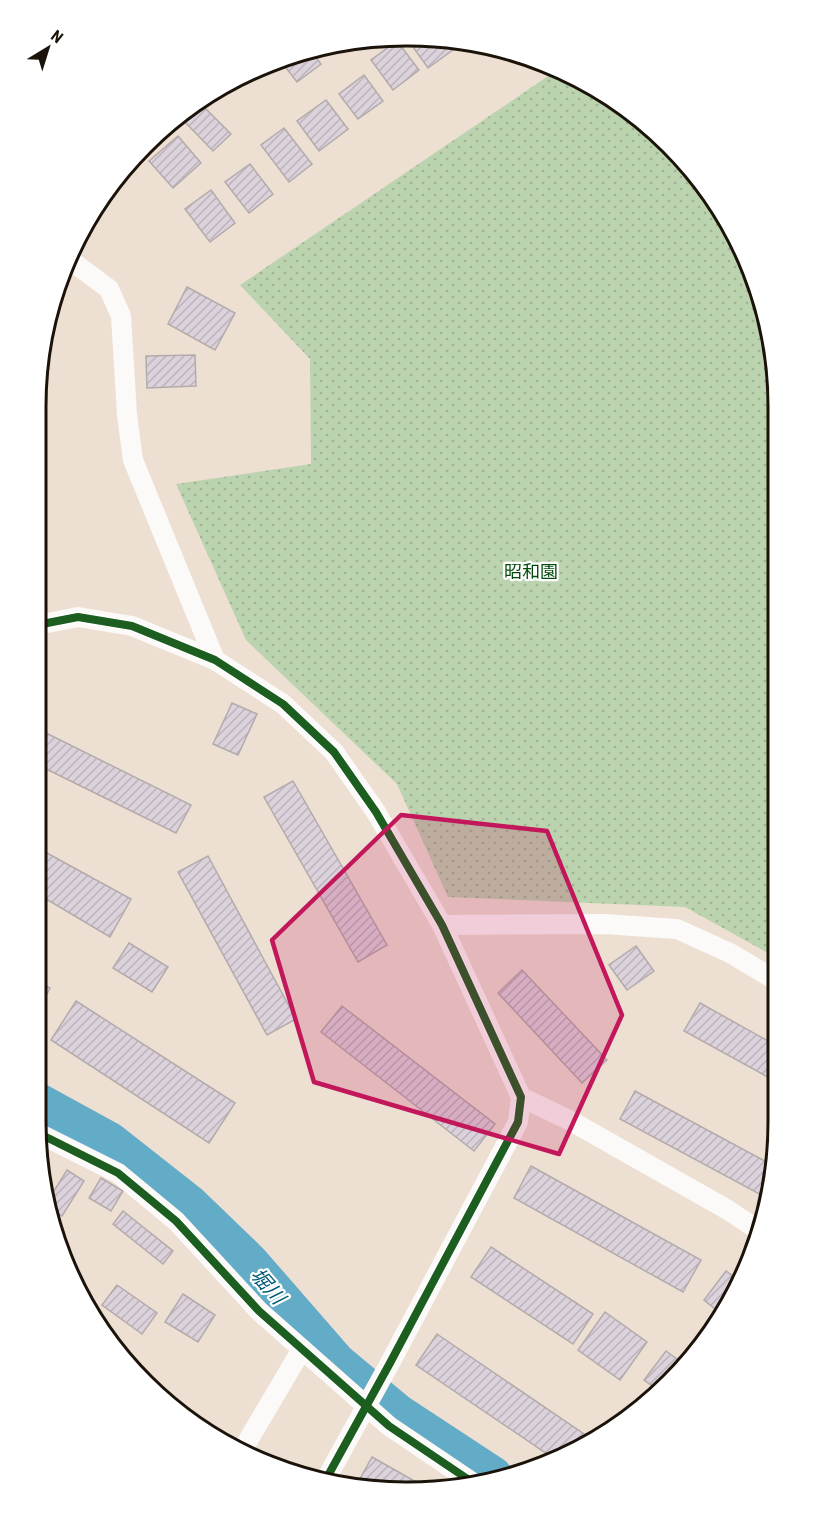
<svg xmlns="http://www.w3.org/2000/svg" width="814" height="1528" font-family="'Roboto Condensed','Noto Sans JP',sans-serif">
	<style>
		.park { fill: url(#park-dots) }
		.lines { fill: none; stroke-linecap: round; stroke-linejoin: round }
		.river { stroke: #63acc7; stroke-width: 42 }
		.building { fill: url(#building-hatch); stroke: #b3abab; stroke-width: 1.5 }
		.minor { stroke: #fcfaf8; stroke-width: 20 }
		.cycleway-casing { stroke: #fff; stroke-width: 11 }
		.cycleway { stroke: #1b5e20; stroke-width: 8 }
		.marked { fill: #c2185b; fill-opacity: 0.2; stroke: #c2185b; stroke-width: 4.5; stroke-linejoin: round }
		.labels { text-anchor: middle; stroke-width: 4.5; stroke-linejoin: round; paint-order: stroke }
		.park-label { font-size: 18px; fill: #004b0c; stroke: #fff }
		.water-label { font-size: 20px; font-style: italic; fill: #005978; stroke: #fff }
		.rim { fill: none; stroke: #1b130a; stroke-width: 3 }
	</style>
	<defs>
		<pattern id="park-dots" width="8" height="8" patternUnits="userSpaceOnUse" patternTransform="scale(1.5)"><rect width="8" height="8" fill="#bbd3af"/><path d="M2 2h.1M6 6h.1" fill="none" stroke="#a0b495" stroke-width="1.8" stroke-linecap="round"/></pattern>
		<pattern id="building-hatch" width="6" height="6" patternUnits="userSpaceOnUse" patternTransform="scale(1.5)"><rect width="6" height="6" fill="#dcd2db"/><path d="M-1 1l2-2M0 6l6-6M5 7l2-2" fill="none" stroke="#bcb3bb"/></pattern>
	</defs>
	<rect width="100%" height="100%" fill="#ede0d2"/>
	<polygon class="park" points="557,70 571,74 652,128 715,201 750,265 775,358 777,958 685,907 448,897 397,784 246,640 176,484 311,464 310,359 240,285"/>
	<g class="lines">
		<polyline class="river" points="36,1103 109,1143 189,1206 248,1263 336,1364 396,1414 492,1477"/>
	</g>
	<g class="building">
		<polygon points="432,37 449,41 454,49 428,68 408,40"/>
		<polygon points="397,41 419,70 393,90 371,60"/>
		<polygon points="312,52 321,64 297,82 280,60 288,56"/>
		<polygon points="364,75 383,101 358,119 339,94"/>
		<polygon points="326,100 348,129 319,151 297,121"/>
		<polygon points="202,105 231,134 213,151 183,120 194,110"/>
		<polygon points="284,128 312,164 289,182 261,145"/>
		<polygon points="178,136 201,163 173,188 149,161"/>
		<polygon points="250,164 273,194 249,213 225,182"/>
		<polygon points="211,190 235,223 210,242 185,209"/>
		<polygon points="187,287 235,313 215,350 168,324"/>
		<polygon points="195,355 196,386 147,388 146,356"/>
		<polygon points="37,468 39,468 42,501 37,501"/>
		<polygon points="232,703 257,714 238,755 213,744"/>
		<polygon points="36,728 191,805 176,833 36,764"/>
		<polygon points="293,781 387,945 358,962 264,797"/>
		<polygon points="36,847 131,899 110,937 36,893"/>
		<polygon points="208,856 296,1019 267,1035 178,872"/>
		<polygon points="129,943 168,967 152,992 113,968"/>
		<polygon points="636,946 654,971 627,990 609,965"/>
		<polygon points="522,970 607,1060 582,1083 498,993"/>
		<polygon points="36,980 50,988 36,1015"/>
		<polygon points="76,1001 235,1103 209,1143 51,1040"/>
		<polygon points="700,1003 777,1046 777,1082 684,1031"/>
		<polygon points="342,1006 495,1124 474,1151 321,1032"/>
		<polygon points="635,1091 772,1165 763,1196 620,1119"/>
		<polygon points="531,1166 701,1260 683,1292 514,1198"/>
		<polygon points="67,1170 84,1181 62,1216 51,1209 49,1199"/>
		<polygon points="101,1178 123,1191 111,1211 89,1198"/>
		<polygon points="123,1211 173,1251 163,1264 113,1224"/>
		<polygon points="491,1247 593,1314 573,1344 471,1277"/>
		<polygon points="726,1271 741,1282 719,1312 704,1300"/>
		<polygon points="117,1285 157,1313 142,1334 102,1305"/>
		<polygon points="183,1294 215,1315 198,1342 165,1322"/>
		<polygon points="605,1312 647,1342 620,1380 578,1350"/>
		<polygon points="437,1334 590,1438 556,1460 416,1365"/>
		<polygon points="666,1351 681,1362 659,1391 644,1380"/>
		<polygon points="372,1457 432,1491 357,1484"/>
	</g>
	<g class="lines">
		<g class="minor">
			<polyline points="70,260 109,289 121,316 127,415 133,460 215,660"/>
			<polyline points="37,625 78,617 132,626 215,660 283,704 334,752 376,812 442,925 521,1097 518,1122 390,1363 325,1481"/>
			<polyline points="442,925 604,924 677,929 730,953 777,981"/>
			<polyline points="521,1097 571,1121 728,1210 755,1228"/>
			<polyline points="38,1133 118,1173 176,1221 259,1311 389,1426 472,1482"/>
			<polyline points="243,1449 302,1349"/>
		</g>
		<g class="cycleway-casing">
			<g id="cycleway">
				<polyline points="37,625 78,617 132,626 215,660 283,704 334,752 376,812 442,925 521,1097 518,1122 390,1363 325,1481"/>
				<polyline points="38,1133 118,1173 176,1221 259,1311 389,1426 472,1482"/>
			</g>
		</g>
		<use href="#cycleway" class="cycleway"/>
	</g>
	<path class="marked" d="M401,815L547,831L622,1015L559,1154L314,1082L272,940Z"/>
	<g class="labels">
		<g class="park-label">
			<text x="531" y="578">昭和園</text>
		</g>
		<g class="water-label">
			<text transform="translate(268 1286) rotate(49)" y="7">堀川</text>
		</g>
	</g>
	<path d="M0 0H814V1528H0ZM406 46H408A360 360 0 0 1 768 406V1122A360 360 0 0 1 408 1482H406A360 360 0 0 1 46 1122V406A360 360 0 0 1 406 46Z" fill="#fff" fill-rule="evenodd"/>
	<path class="rim" d="M406 46H408A360 360 0 0 1 768 406V1122A360 360 0 0 1 408 1482H406A360 360 0 0 1 46 1122V406A360 360 0 0 1 406 46Z"/>
	<g transform="translate(48 48) rotate(38)" stroke="#ffffff" stroke-width="4.5" paint-order="stroke">
	<path d="M0-4.5L10 22L0 15L-10 22Z" fill="#1b130a"/>
	<text y="-9" font-size="16" font-weight="bold" text-anchor="middle" fill="#1b130a">N</text>
	</g>
</svg>
